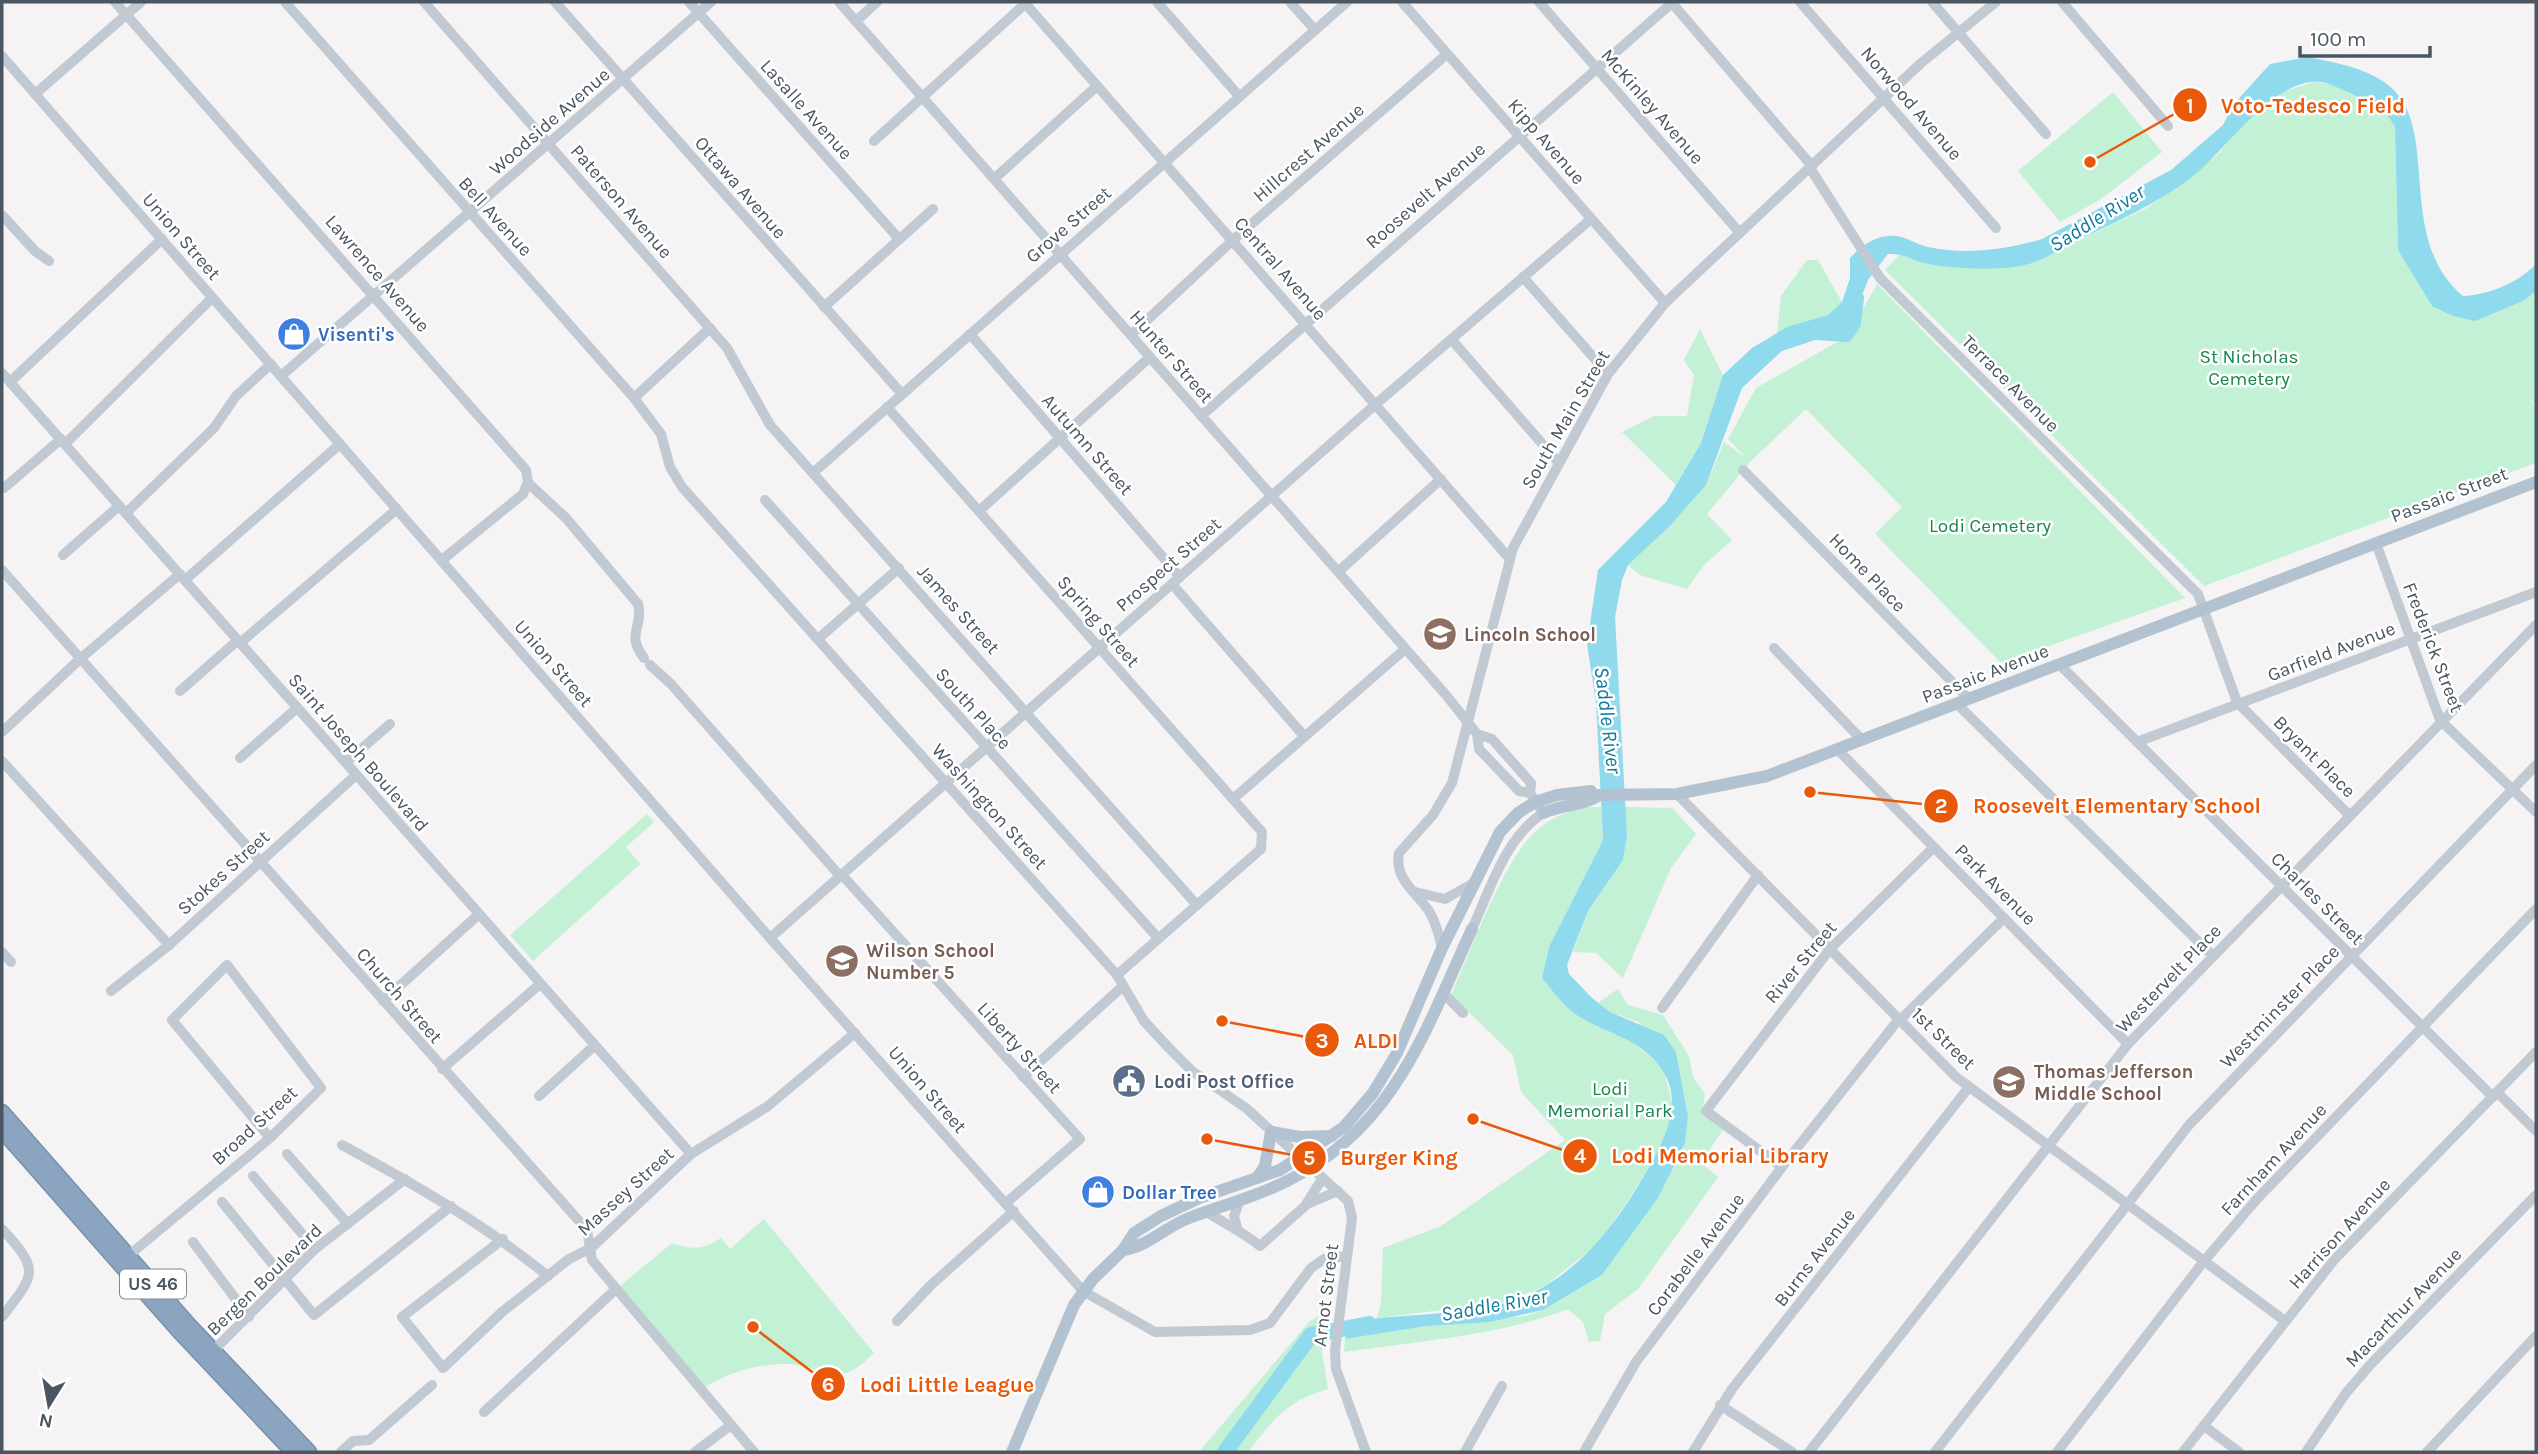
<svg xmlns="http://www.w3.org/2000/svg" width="2538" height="1454" font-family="Karla,sans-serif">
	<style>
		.green { fill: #c3f1d5 }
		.water { fill: #90daee }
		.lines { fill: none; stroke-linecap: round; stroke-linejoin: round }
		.river { stroke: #90daee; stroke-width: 16 }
		.highway-casing { stroke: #7690ad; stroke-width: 17 }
		.minor { stroke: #c1cad2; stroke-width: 10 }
		.major { stroke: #b3c2d1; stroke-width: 12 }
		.highway { stroke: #8ba5c1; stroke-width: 14 }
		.labels { text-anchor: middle; stroke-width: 5; stroke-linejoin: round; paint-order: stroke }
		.shield { fill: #fff; stroke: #808990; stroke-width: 2 }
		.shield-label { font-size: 18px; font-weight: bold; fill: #4a5661 }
		.street-label { font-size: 19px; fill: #4a5661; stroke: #fff }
		.shop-label { font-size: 19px; font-weight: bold; fill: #366cbe; stroke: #fff; text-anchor: start }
		.park-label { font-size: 19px; fill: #17864f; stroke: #fff }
		.education-label { font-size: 19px; font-weight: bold; fill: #785e54; stroke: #fff; text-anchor: start }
		.service-label { font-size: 19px; font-weight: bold; fill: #4e5e75; stroke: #fff; text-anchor: start }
		.water-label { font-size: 21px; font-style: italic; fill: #0c7c9b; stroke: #fff }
		.leader { fill: none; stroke: #e8590c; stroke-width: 2.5 }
		.callout-dot { fill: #e8590c; stroke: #fff; stroke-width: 2.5 }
		.mark-label { font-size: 21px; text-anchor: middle; font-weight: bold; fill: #fff }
		.callout-label { font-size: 21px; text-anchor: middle; font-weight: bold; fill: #e8590c; stroke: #fff; stroke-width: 5; stroke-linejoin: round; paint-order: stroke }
	</style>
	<rect width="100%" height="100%" fill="#f5f3f3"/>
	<g class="green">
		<path d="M2314,82C2341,83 2383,102 2395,127L2398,250L2432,306L2525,300L2536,291V406L2527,395L2536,408V463L2204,586L1885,270L1901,253L1928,264L1980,268L2027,265L2145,209L2192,177L2221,151L2236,130L2285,91Z"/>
		<polygon points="2113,92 2162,152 2101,199 2060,222 2018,171"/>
		<polygon points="1807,260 1818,260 1842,302 1828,315 1777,333 1781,296"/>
		<polygon points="1877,284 2185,598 2001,663 1875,534 1902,507 1806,409 1750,462 1707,514 1732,540 1704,565 1687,589 1640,575 1628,565 1669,527 1706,485 1724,442 1745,457 1728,439 1756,388 1848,336"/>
		<polygon points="1700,329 1723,375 1701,443 1676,485 1622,432 1654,416 1687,416 1694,375 1684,360"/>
		<path d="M1582,807H1601L1603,840L1549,947L1542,978L1578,1016L1627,1038L1650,1056L1664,1072L1673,1106L1669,1132L1644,1176L1600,1242L1545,1286L1508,1302L1377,1318L1381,1302L1383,1248L1441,1226L1565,1140L1521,1092L1513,1055L1451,995C1471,951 1502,863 1535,832C1548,819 1565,813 1582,807Z"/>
		<polygon points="1624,807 1672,808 1696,834 1671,868 1623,978 1596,953 1573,952 1588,911 1623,860 1627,836"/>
		<polygon points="647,814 654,822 626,847 640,864 533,961 510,935"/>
		<path d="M1618,989L1628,1005L1663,1015L1689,1056L1693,1077L1705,1094L1702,1112L1724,1128L1701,1163L1718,1177L1638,1289L1605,1314L1600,1341L1589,1342L1583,1322L1568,1309C1497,1336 1419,1341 1344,1352L1345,1339L1427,1326L1525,1316L1543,1310L1602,1275L1658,1198L1688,1116L1676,1052L1638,1022L1610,1012L1598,1003Z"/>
		<path d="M764,1219L874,1353C833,1395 824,1362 781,1364C753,1365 728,1373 705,1387L620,1286L672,1243C690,1250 704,1250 721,1238L730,1249Z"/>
		<path d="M1318,1316L1324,1323L1322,1352L1328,1389C1285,1402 1275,1418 1248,1452H1199L1309,1322Z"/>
	</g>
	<path class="water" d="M2308,57C2333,62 2362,67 2384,82C2445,122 2392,237 2463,296C2488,295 2518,283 2536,264V291L2525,300L2475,321L2453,316L2432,306L2398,250L2395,127C2385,108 2369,102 2350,93C2342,90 2334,85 2326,83C2277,71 2225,152 2192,177C2157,204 2116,222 2076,241C2061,249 2045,259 2029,264C2007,271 1951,269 1928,264C1913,261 1904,253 1888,254L1868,280L1852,321L1839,332L1782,351L1742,388L1706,485L1669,527L1628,565L1622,580L1615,617L1627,836L1623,860L1588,911L1567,965L1569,974L1592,998L1610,1012L1664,1035L1676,1052L1688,1116L1685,1143L1658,1198L1602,1275L1543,1310L1490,1322L1427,1326L1345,1339L1351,1322C1400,1313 1464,1316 1509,1302C1578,1280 1620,1220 1653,1160C1668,1132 1682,1099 1662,1070C1642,1039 1608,1034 1578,1016C1564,1007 1553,991 1542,978L1549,947L1603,840L1596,702L1587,644L1598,570L1666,502L1701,443L1723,375L1752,348L1787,327L1828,315L1842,302L1850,278V258C1862,245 1877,234 1897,236C1908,238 1918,245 1928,247C1965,255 2007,250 2042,239L2171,170L2223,125L2233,105L2270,64Z"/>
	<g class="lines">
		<g class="river">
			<polyline points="1816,332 1846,334 1853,323 1856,298"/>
			<polyline points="1225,1452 1311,1335 1369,1324"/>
		</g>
		<g class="highway-casing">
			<g id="highway">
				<polyline points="2,1112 188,1324 309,1452"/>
				<polyline points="2,1130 179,1331 293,1452"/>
			</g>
		</g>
		<g class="minor">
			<polyline points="115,2 526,470 528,482 523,494 442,560"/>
			<polyline points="285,2 634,398 661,434 670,467 682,487 1117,975 1144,1021 1168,1047 1192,1071 1246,1108 1348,1201 1352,1218 1335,1351 1336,1369 1366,1452"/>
			<polyline points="424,2 727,348 770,425 1196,904"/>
			<polyline points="555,2 902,394"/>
			<polyline points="689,2 899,239"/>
			<polyline points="839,2 1446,695 1477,734 1479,749 1519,791 1530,793"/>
			<polyline points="1024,2 1509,558"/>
			<polyline points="1157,2 1239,96"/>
			<polyline points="1290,2 1315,30"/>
			<polyline points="1402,2 1665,303"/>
			<polyline points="1539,2 1740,233"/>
			<polyline points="1671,2 1812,166"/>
			<polyline points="1800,2 1996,228"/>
			<polyline points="1932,2 2046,134"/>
			<polyline points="2062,2 2168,126"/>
			<polyline points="856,21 877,2"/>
			<polyline points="2,56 770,938 1083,1291 1155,1332 1250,1330 1270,1323 1311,1268 1324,1259 1346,1256"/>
			<polyline points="35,94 141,2"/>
			<polyline points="874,141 1027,2"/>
			<polyline points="1810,168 1880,278 2198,594 2237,702 2349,815"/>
			<polyline points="994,179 1097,86"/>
			<polyline points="2,215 35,251 49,261"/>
			<polyline points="1523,277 1608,374"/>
			<polyline points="824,307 933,209"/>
			<polyline points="970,334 1180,577"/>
			<polyline points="1131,335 1233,240 1447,54"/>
			<polyline points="1451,339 1559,463"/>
			<polyline points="2,373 691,1154"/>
			<polyline points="281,376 711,2"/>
			<polyline points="10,382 162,239"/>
			<polyline points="634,398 710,328"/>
			<polyline points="887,407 1262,832 1261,849 1117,975"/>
			<polyline points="1201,416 1673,2"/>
			<polyline points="65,444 212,298"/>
			<polyline points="1743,470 1969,699"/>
			<polyline points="813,473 1347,2"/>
			<path d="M528,483L566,518L638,604C644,628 625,633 644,658"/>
			<polyline points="4,488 61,439"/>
			<polyline points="765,500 1158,938"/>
			<polyline points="979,511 1150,357"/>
			<polyline points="126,513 214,428 236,396 271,364"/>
			<polyline points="2376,543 2440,720 2536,812"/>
			<polyline points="63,555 119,506"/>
			<polyline points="2,570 587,1230 592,1260 754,1452"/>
			<polyline points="1338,572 1441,479"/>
			<polyline points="185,580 340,444"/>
			<polyline points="1172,584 1304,736"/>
			<polyline points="818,639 899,568"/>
			<polyline points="240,643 397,509"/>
			<polyline points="1774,648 1862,740"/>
			<polyline points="650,665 671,684 840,876"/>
			<polyline points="2060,665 2493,1097"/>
			<polyline points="180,691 238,640"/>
			<polyline points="1957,704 2213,956"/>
			<polyline points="2,732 80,659 180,574"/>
			<polyline points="2137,742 2536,592"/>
			<polyline points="1838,750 2128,1044"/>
			<polyline points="240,758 297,708"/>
			<polyline points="2,761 169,945"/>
			<polyline points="346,762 390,724"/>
			<polyline points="1677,794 1956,1077 2285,1321"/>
			<polyline points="1233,799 1404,650"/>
			<polyline points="842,875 1080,1139 1006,1203"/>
			<polyline points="1415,892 1445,899 1472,884"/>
			<path d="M1472,929C1490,890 1505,838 1543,813L1530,793L1531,783L1492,739L1477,734"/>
			<polyline points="770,938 1376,404 1591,219"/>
			<path d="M1442,948C1439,934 1436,923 1429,911C1416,892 1394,879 1399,853L1433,815L1452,783L1513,548L1608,374L1665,303L1920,64L1996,2"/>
			<polyline points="2,952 11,962"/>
			<polyline points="111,991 169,945 356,775"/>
			<polyline points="1443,993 1463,1013"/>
			<polyline points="383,1001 478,915"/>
			<polyline points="1662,1008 1758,875"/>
			<polyline points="1900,1020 2004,918"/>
			<polyline points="442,1069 540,984"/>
			<polyline points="1023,1077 1123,986"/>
			<polyline points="2497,1092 2536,1131"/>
			<polyline points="539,1096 594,1046"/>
			<path d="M342,1145C414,1184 484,1224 548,1276"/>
			<polyline points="287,1154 348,1224"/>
			<polyline points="1782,1167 1706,1111 1830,949 1934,847"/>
			<polyline points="253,1176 315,1249"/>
			<polyline points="222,1202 314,1315 451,1206"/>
			<polyline points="1307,1204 1338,1191"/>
			<path d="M1207,1212C1225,1224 1243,1232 1260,1246L1305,1206L1322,1179"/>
			<polyline points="1237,1228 1234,1216 1240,1200"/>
			<path d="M2,1229C41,1271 35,1274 2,1317"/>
			<polyline points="503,1239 402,1317 443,1368 502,1312 569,1259 591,1248 691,1154 768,1106 855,1033"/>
			<polyline points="193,1242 249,1317"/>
			<polyline points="128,1256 270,1138 321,1088 227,965 172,1020 270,1138"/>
			<polyline points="897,1321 931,1285 1014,1211"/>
			<polyline points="213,1351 315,1249 405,1179"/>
			<polyline points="1720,1405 1792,1452"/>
			<polyline points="484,1412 616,1289"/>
			<polyline points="2204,1426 2239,1452"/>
			<polyline points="341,1452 353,1441 369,1440 432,1385"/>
			<polyline points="695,1452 731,1425"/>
			<polyline points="1465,1452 1502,1386"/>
			<polyline points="1584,1452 1636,1362 1782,1167 1899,1019"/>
			<polyline points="1693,1452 1732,1389 1969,1087"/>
			<polyline points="1809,1452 2128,1044 2536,625"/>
			<polyline points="1935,1452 2189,1125 2536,765"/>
			<polyline points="2057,1452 2204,1261 2257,1199 2536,909"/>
			<polyline points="2183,1452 2334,1260 2536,1052"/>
			<polyline points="2306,1452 2346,1393 2371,1364 2536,1195"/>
			<polyline points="2427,1452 2536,1336"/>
		</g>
		<g class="major">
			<path d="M1543,813C1560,805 1585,805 1599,795L1677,794L1767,776L2536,482"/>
			<polyline points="1257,1178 1265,1166 1271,1132 1300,1137 1332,1136"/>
			<path d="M1123,1250C1149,1246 1165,1227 1189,1218C1222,1205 1257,1197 1289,1180C1395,1126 1425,1031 1472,929"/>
			<polyline points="1012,1452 1074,1305 1093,1279 1123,1250 1134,1233 1161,1216 1199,1198 1280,1170 1344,1127 1373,1093 1397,1053 1442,948 1500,832 1518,813 1535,802 1557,795 1591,791"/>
		</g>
		<use href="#highway" class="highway"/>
	</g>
	<defs>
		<g id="shop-disc" transform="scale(1.75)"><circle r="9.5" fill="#3f7fe0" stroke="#fff"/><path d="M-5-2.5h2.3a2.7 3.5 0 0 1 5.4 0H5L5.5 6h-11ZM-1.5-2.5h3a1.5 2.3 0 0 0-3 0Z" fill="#fff"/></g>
		<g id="school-disc" transform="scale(1.75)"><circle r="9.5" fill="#8d6e63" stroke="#fff"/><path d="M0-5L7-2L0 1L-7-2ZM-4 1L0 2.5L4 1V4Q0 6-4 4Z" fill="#fff"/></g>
		<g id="civic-disc" transform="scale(1.75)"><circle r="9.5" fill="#5c6f8a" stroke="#fff"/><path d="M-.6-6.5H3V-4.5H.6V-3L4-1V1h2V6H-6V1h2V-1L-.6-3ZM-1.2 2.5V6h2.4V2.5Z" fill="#fff"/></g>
	</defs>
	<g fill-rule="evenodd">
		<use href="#shop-disc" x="294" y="334"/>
		<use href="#school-disc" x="1440" y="634"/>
		<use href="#school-disc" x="842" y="961"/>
		<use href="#civic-disc" x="1129" y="1081"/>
		<use href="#school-disc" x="2009" y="1082"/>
		<use href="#shop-disc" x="1098" y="1192"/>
	</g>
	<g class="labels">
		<rect class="shield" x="120" y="1269.5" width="66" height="29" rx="5"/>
		<g class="shield-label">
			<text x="153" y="1290">US 46</text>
		</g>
		<g class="street-label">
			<text transform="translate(1912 103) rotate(49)" y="7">Norwood Avenue</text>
			<text transform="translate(1653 106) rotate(49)" y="7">McKinley Avenue</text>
			<text transform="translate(807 109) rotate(48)" y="7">Lasalle Avenue</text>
			<text transform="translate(549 121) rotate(-41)" y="7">Woodside Avenue</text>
			<text transform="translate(1547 141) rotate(49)" y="7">Kipp Avenue</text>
			<text transform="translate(1308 152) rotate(-41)" y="7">Hillcrest Avenue</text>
			<text transform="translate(741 187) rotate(49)" y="7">Ottawa Avenue</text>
			<text transform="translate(1425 195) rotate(-41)" y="7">Roosevelt Avenue</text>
			<text transform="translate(622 201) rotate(49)" y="7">Paterson Avenue</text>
			<text transform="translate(496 216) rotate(48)" y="7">Bell Avenue</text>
			<text transform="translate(1068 224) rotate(-41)" y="7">Grove Street</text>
			<text transform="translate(182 236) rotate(49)" y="7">Union Street</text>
			<text transform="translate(1281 268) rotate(49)" y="7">Central Avenue</text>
			<text transform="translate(378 273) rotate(49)" y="7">Lawrence Avenue</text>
			<text transform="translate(1172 356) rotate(49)" y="7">Hunter Street</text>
			<text transform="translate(2011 383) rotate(45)" y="7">Terrace Avenue</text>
			<text transform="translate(1565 419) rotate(-60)" y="7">South Main Street</text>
			<text transform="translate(1088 444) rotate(49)" y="7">Autumn Street</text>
			<text transform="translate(2449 494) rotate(-21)" y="7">Passaic Street</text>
			<text transform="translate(1168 564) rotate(-41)" y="7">Prospect Street</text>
			<text transform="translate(1868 572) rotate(46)" y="7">Home Place</text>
			<text transform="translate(959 609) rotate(48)" y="7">James Street</text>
			<text transform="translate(1099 621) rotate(49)" y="7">Spring Street</text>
			<text transform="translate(2434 647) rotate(69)" y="7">Frederick Street</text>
			<text transform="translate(2331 651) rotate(-21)" y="7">Garfield Avenue</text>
			<text transform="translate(554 663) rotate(49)" y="7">Union Street</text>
			<text transform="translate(1985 673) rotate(-21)" y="7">Passaic Avenue</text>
			<text transform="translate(974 708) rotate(48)" y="7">South Place</text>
			<text transform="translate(359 752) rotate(49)" y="7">Saint Joseph Boulevard</text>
			<text transform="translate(2315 756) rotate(45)" y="7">Bryant Place</text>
			<text transform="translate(990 806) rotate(48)" y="7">Washington Street</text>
			<text transform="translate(223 872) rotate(-42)" y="7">Stokes Street</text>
			<text transform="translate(1996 884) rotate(45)" y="7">Park Avenue</text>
			<text transform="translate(2318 898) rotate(45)" y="7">Charles Street</text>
			<text transform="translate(1800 962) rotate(-50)" y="7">River Street</text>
			<text transform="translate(2168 978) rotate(-46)" y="7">Westervelt Place</text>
			<text transform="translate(400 995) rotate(49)" y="7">Church Street</text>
			<text transform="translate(2279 1006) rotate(-46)" y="7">Westminster Place</text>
			<text transform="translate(1944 1038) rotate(44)" y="7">1st Street</text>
			<text transform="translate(1020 1047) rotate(48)" y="7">Liberty Street</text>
			<text transform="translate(928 1089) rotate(49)" y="7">Union Street</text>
			<text transform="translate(254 1125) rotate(-42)" y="7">Broad Street</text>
			<text transform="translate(2273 1159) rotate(-47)" y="7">Farnham Avenue</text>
			<text transform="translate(625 1191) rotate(-42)" y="7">Massey Street</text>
			<text transform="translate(2339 1233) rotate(-48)" y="7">Harrison Avenue</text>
			<text transform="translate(1695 1254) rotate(-53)" y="7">Corabelle Avenue</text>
			<text transform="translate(1814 1257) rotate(-52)" y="7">Burns Avenue</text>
			<text transform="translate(264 1279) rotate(-44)" y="7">Bergen Boulevard</text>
			<text transform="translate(1325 1295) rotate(-83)" y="7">Arnot Street</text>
			<text transform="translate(2403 1307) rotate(-46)" y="7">Macarthur Avenue</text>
		</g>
		<g class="shop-label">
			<text x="318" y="341">Visenti's</text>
			<text x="1122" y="1199">Dollar Tree</text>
		</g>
		<g class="park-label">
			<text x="2249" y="363">St Nicholas<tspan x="2249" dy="22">Cemetery</tspan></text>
			<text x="1990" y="532">Lodi Cemetery</text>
			<text x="1610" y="1095">Lodi<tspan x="1610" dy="22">Memorial Park</tspan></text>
		</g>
		<g class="education-label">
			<text x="1464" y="641">Lincoln School</text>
			<text x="866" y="957">Wilson School<tspan x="866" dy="22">Number 5</tspan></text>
			<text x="2034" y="1078">Thomas Jefferson<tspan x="2034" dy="22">Middle School</tspan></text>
		</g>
		<g class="service-label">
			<text x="1154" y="1088">Lodi Post Office</text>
		</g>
		<g class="water-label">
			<text transform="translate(2097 218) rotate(-32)" y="7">Saddle River</text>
			<text transform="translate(1608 720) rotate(83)" y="7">Saddle River</text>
			<text transform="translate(1494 1305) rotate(-10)" y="7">Saddle River</text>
		</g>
	</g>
	<path class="leader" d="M2090 162L2190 105M1810 792L1941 806M1222 1021L1322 1040M1473 1119L1580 1156M1207 1139L1309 1158M753 1327L828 1384"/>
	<g class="callout-dot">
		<circle cx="2090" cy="162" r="7"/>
		<circle cx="1810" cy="792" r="7"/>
		<circle cx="1222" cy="1021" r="7"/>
		<circle cx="1473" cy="1119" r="7"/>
		<circle cx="1207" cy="1139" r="7"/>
		<circle cx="753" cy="1327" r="7"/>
		<circle cx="2190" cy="105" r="18"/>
		<circle cx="1941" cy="806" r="18"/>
		<circle cx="1322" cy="1040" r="18"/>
		<circle cx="1580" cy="1156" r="18"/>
		<circle cx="1309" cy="1158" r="18"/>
		<circle cx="828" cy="1384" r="18"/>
	</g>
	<g class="mark-label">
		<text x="2190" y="113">1</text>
		<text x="1941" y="813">2</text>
		<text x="1322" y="1048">3</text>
		<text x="1580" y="1163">4</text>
		<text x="1309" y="1165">5</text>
		<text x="828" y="1392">6</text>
	</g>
	<g class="callout-label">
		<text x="2313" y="113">Voto-Tedesco Field</text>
		<text x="2117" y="813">Roosevelt Elementary School</text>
		<text x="1376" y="1048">ALDI</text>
		<text x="1720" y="1163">Lodi Memorial Library</text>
		<text x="1399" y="1165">Burger King</text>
		<text x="947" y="1392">Lodi Little League</text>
	</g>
	<rect width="2538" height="1454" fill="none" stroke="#4a5661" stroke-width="7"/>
	<g transform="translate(49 1405) rotate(191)" stroke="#ffffff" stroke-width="5" paint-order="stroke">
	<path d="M0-5L12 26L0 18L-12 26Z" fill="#4a5661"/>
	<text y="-10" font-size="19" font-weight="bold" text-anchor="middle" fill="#4a5661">N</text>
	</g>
	<path d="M2300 46v10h130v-10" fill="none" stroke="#4a5661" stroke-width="3.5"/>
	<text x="2310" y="46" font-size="21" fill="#4a5661" stroke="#ffffff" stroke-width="5" paint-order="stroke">100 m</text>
</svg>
